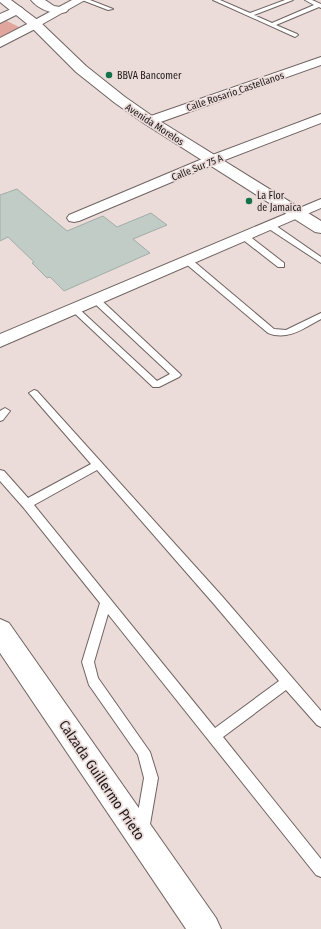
<svg xmlns="http://www.w3.org/2000/svg" width="321" height="929" font-family="'Fira Sans Condensed',sans-serif">
	<style>
		.green { fill: #e0a59d }
		.building { fill: #c0ccc5; stroke: #a1ada6 }
		.lines { fill: none; stroke-linecap: round; stroke-linejoin: round }
		.service-casing { stroke: #6f6361; stroke-width: 2 }
		.minor-casing { stroke: #6f6361; stroke-width: 2 }
		.tertiary-casing { stroke: #6f6361; stroke-width: 2 }
		.secondary-casing { stroke: #6f6361; stroke-width: 2 }
		.primary-casing { stroke: #6f6361; stroke-width: 2 }
		.service { fill: #fff; fill-rule: evenodd }
		.minor { fill: #fff; fill-rule: evenodd }
		.tertiary { fill: #fff; fill-rule: evenodd }
		.secondary { fill: #fff; fill-rule: evenodd }
		.primary { fill: #fff; fill-rule: evenodd }
		.poi-dot { fill: #12734a; stroke: #ebdcda; stroke-width: 1.5 }
		.labels { text-anchor: middle; stroke-width: 3.5; stroke-linejoin: round; paint-order: stroke }
		.far-poi-label { font-size: 10px; fill: #1e1918; stroke: #ebdcda; text-anchor: start }
		.far-street-label { font-size: 10px; fill: #1e1918; stroke: #ebdcda }
		.near-street-label { font-size: 14px; fill: #1e1918; stroke: #ebdcda }
	</style>
	<rect width="100%" height="100%" fill="#ebdcda"/>
	<polygon class="green" points="7,21 19,27 19,29 0,40 0,24"/>
	<polygon class="building" points="17,189 67,231 103,216 117,227 151,213 167,225 133,239 150,253 64,291 50,277 47,278 32,263 34,262 8,237 0,241 0,195"/>
	<g class="lines">
		<g class="service-casing">
			<g id="service">
				<polygon points="82,0 90,0 113,9 108,10"/>
				<polygon points="213,0 220,0 250,13 285,0 293,0 254,15 272,23 314,5 305,0 312,0 321,4 321,8 319,7 276,25 297,34 298,35 295,37"/>
				<polygon points="266,223 272,223 321,257 321,263 266,227"/>
				<polygon points="242,235 248,235 284,263 284,267 278,267 242,239"/>
				<path d="M185,259H191L274,329L286,330L321,313V319C304,328 288,341 268,333L185,263Z"/>
				<polygon points="96,297 99,298 179,373 181,375 179,377 159,387 153,387 70,309 74,306 77,307 157,381 170,374 93,302 92,300"/>
				<path d="M34,390L37,391L221,595L321,711V727L317,725L286,690L223,737L321,859V877L316,875L108,614L94,662L98,678L150,752L158,778L149,830L147,835L142,837L137,835L135,830L144,778L138,755L89,685L82,662L100,603L23,507L0,481V470L4,471L28,498L91,464L31,395L29,393ZM97,470L213,603L279,681L215,728L34,505Z"/>
				<polygon points="5,408 10,411 3,420 0,421 0,411"/>
			</g>
		</g>
		<g class="minor-casing">
			<g id="minor">
				<polygon points="72,0 85,0 39,26 31,26 30,24 31,22"/>
				<polygon points="321,57 321,65 155,124 145,124 144,121 145,118"/>
				<polygon points="321,114 321,123 217,163 79,221 74,222 69,221 67,218 69,215 207,157"/>
				<polygon points="321,199 321,208 0,347 0,334"/>
			</g>
		</g>
		<g class="tertiary-casing">
			<polygon id="tertiary" points="0,619 9,623 216,918 221,929 186,929 0,653"/>
		</g>
		<g class="secondary-casing">
			<g id="secondary">
				<polygon points="18,6 22,8 24,10 22,12 0,23 0,14"/>
				<polygon points="35,20 39,21 41,24 39,27 0,47 0,38"/>
			</g>
		</g>
		<g class="primary-casing">
			<g id="primary">
				<polygon points="0,0 11,0 39,21 86,66 125,97 155,118 321,221 321,233 315,232 145,124 115,103 76,72 31,27 0,2"/>
				<path d="M31,0H45L54,6L66,8L68,10L66,12C54,15 39,10 31,0Z"/>
			</g>
		</g>
		<use href="#service" class="service"/>
		<use href="#minor" class="minor"/>
		<use href="#tertiary" class="tertiary"/>
		<use href="#secondary" class="secondary"/>
		<use href="#primary" class="primary"/>
	</g>
	<g class="poi-dot">
		<circle cx="109" cy="75" r="4"/>
		<circle cx="249" cy="201" r="4"/>
	</g>
	<g class="labels">
		<g class="far-poi-label">
			<text x="117" y="79">BBVA Bancomer</text>
			<text x="257" y="199">La Flor<tspan x="257" dy="12">de Jamaica</tspan></text>
		</g>
		<g class="far-street-label">
			<text transform="translate(235 91) rotate(-19)" y="4">Calle Rosario Castellanos</text>
			<text transform="translate(155 124) rotate(33)" y="4">Avenida Morelos</text>
			<text transform="translate(197 167) rotate(-22)" y="4">Calle Sur 75 A</text>
		</g>
		<g class="near-street-label">
			<text transform="translate(102 780) rotate(56)" y="5">Calzada Guillermo Prieto</text>
		</g>
	</g>
</svg>
